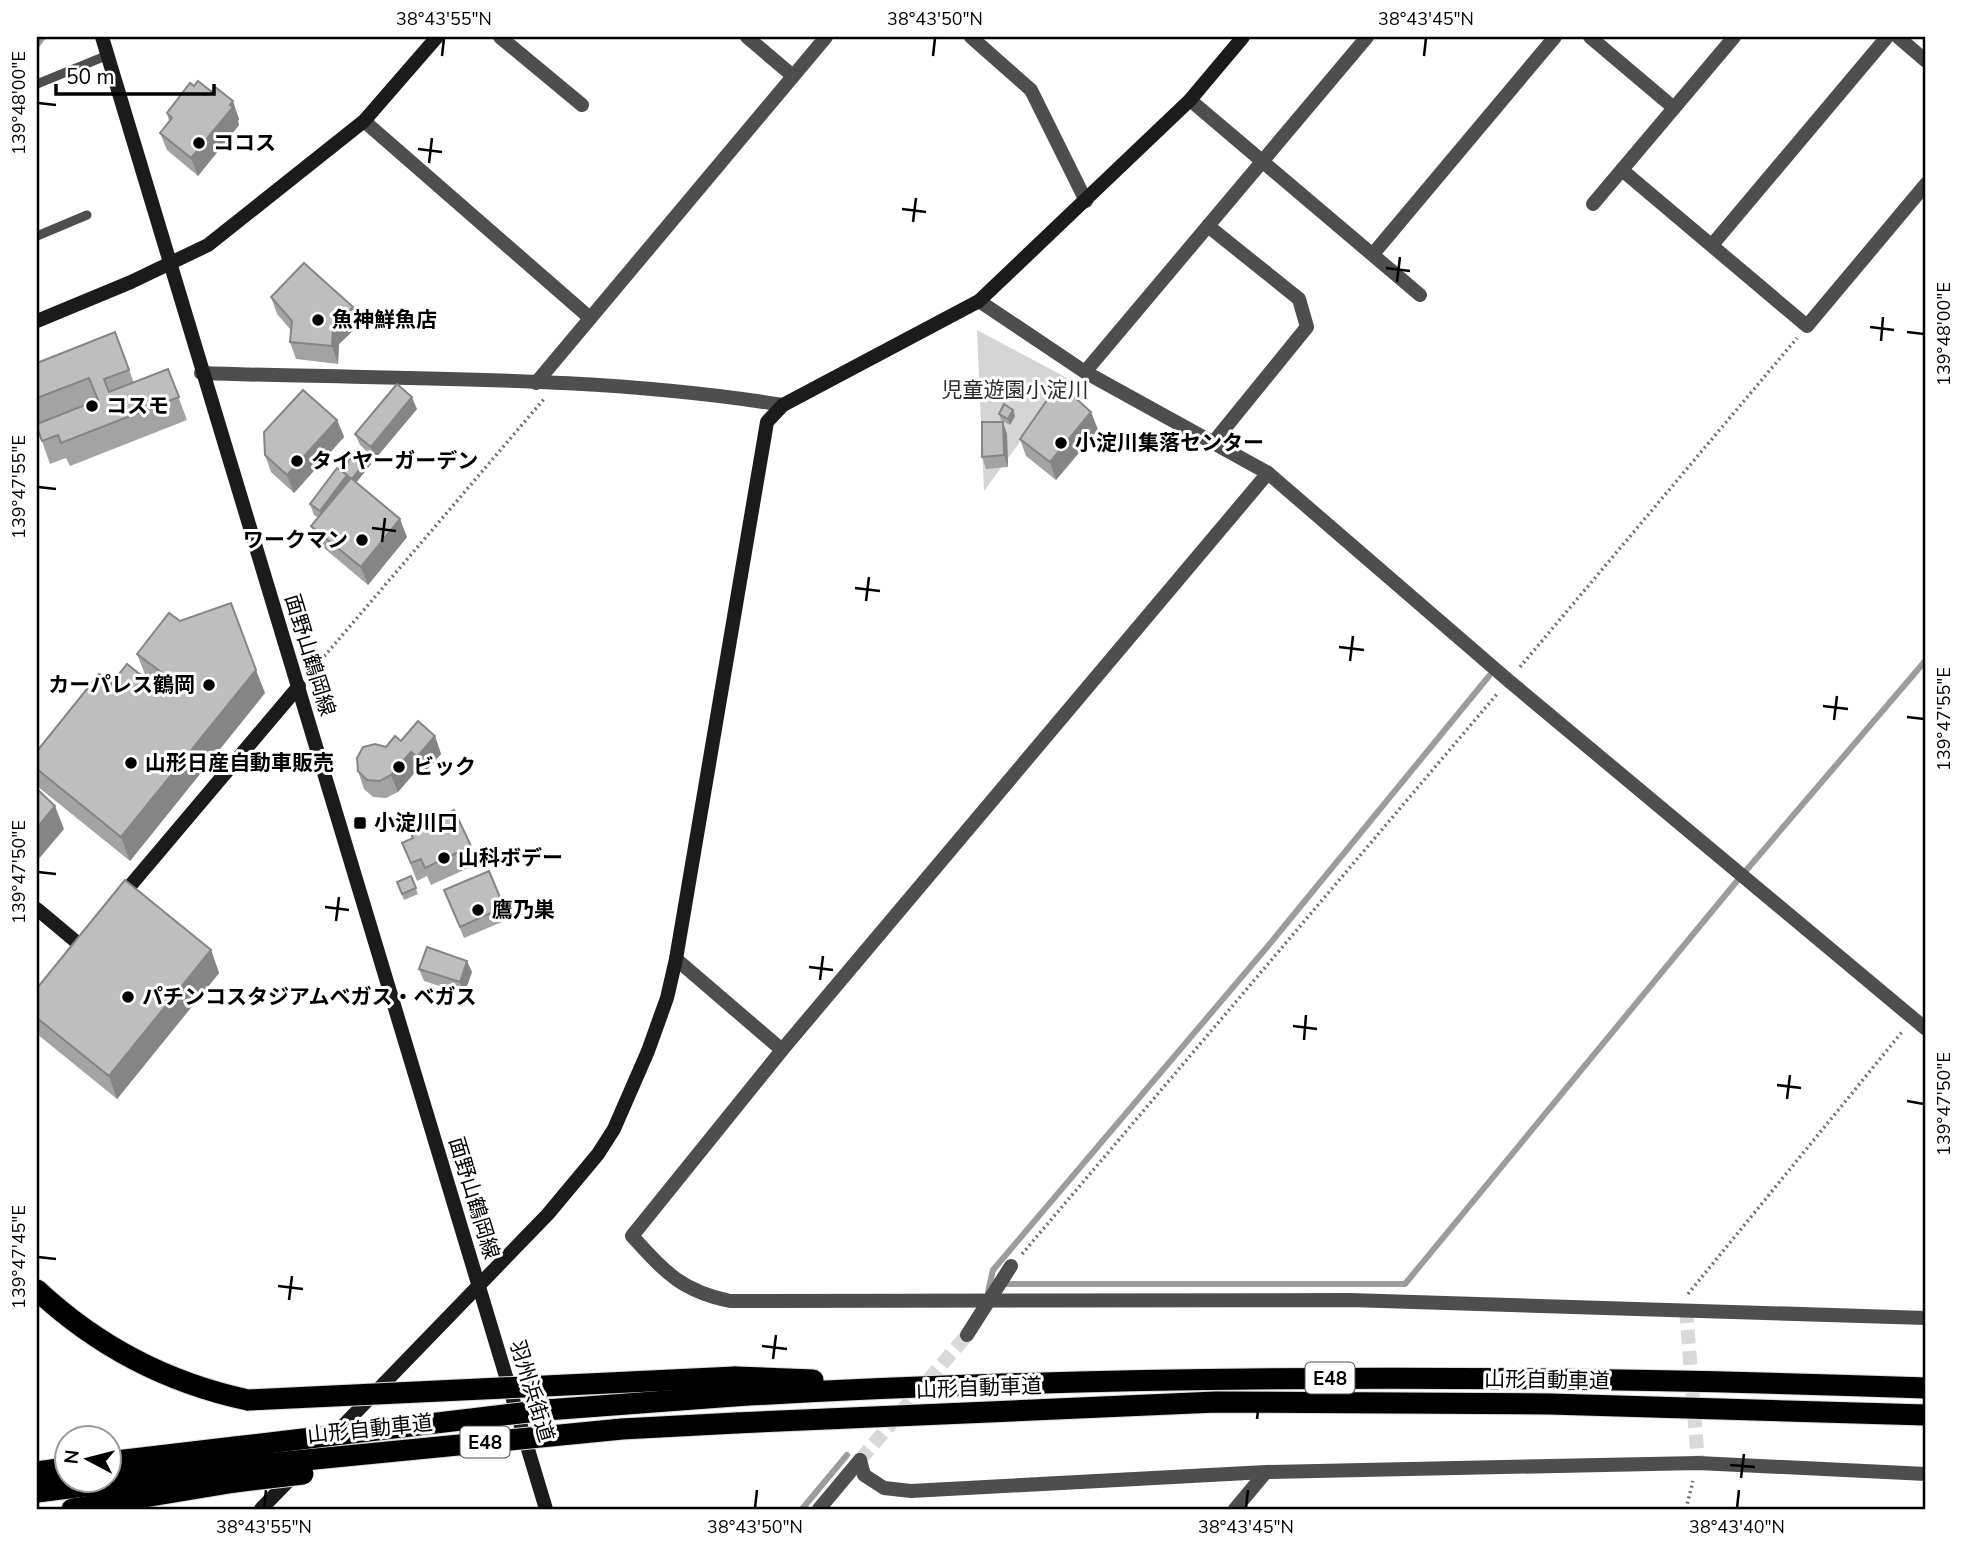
<svg xmlns="http://www.w3.org/2000/svg" width="1963" height="1546" font-family="'Nunito Sans','Noto Sans JP',sans-serif">
	<style>
		.green { fill: #d5d5d5 }
		.lines { fill: none; stroke-linecap: round; stroke-linejoin: round }
		.stream { stroke: #9c9c9c; stroke-width: 6 }
		.street-tunnel { stroke: #d9d9d9; stroke-width: 14; stroke-dasharray: 14 7; stroke-linecap: butt }
		.highway-casing { stroke: #dbdbdb; stroke-width: 23 }
		.path { stroke: #707070; stroke-width: 3.5; stroke-dasharray: 2 3.5; stroke-linecap: butt }
		.lane { stroke: #4e4e4e; stroke-width: 9 }
		.street { stroke: #4e4e4e; stroke-width: 14 }
		.secondary { stroke: #1b1b1b; stroke-width: 14 }
		.highway { stroke: #000; stroke-width: 21 }
		.highway-bridge-casing { stroke: #dbdbdb; stroke-width: 23; stroke-linecap: butt }
		.highway-bridge { stroke: #000; stroke-width: 21 }
		.wall { fill: #a3a3a3 }
		.shaded-wall { fill: #858585 }
		.building { fill: #bebebe; stroke: #858585; stroke-width: 2 }
		.ticks { fill: none; stroke: #000; stroke-width: 2.5 }
		.poi-dot { fill: #000; stroke: #fff; stroke-width: 2.5 }
		.labels { text-anchor: middle; stroke-width: 6; stroke-linejoin: round; paint-order: stroke }
		.shield { fill: #fff; stroke: #4c4c4c; stroke-width: 2 }
		.shield-label { font-size: 19px; font-weight: bold; fill: #000 }
		.poi-label { font-size: 21px; font-weight: bold; fill: #000; stroke: #fff; text-anchor: start }
		.park-label { font-size: 21px; fill: #2c2c2c; stroke: #fff }
		.street-label { font-size: 21px; fill: #000; stroke: #fff }
		.neatline { fill: none; stroke: #000; stroke-width: 2.5 }
		.ticks-label { font-size: 18px; text-anchor: middle; fill: #000 }
	</style>
	<rect width="100%" height="100%" fill="#fff"/>
	<polygon class="green" points="977,330 1067,378 984,491"/>
	<g class="lines">
		<g class="stream">
			<polyline points="37,45 43,37"/>
			<polyline points="1002,1284 1405,1284 1732,887 1926,660"/>
			<polyline points="988,1292 993,1270 1268,946 1489,676"/>
			<polyline points="802,1509 847,1455"/>
		</g>
		<g class="street-tunnel">
			<polyline points="1686,1309 1698,1463"/>
			<polyline points="860,1460 967,1335"/>
		</g>
		<g class="highway-casing">
			<g id="highway">
				<path d="M37,1290C97,1346 168,1383 248,1400"/>
				<polyline points="735,1377 813,1380"/>
				<path d="M734,1396C1131,1373 1529,1374 1926,1388"/>
				<polyline points="736,1423 1216,1402 1550,1404 1926,1415"/>
				<polyline points="108,1462 235,1447"/>
				<polyline points="37,1472 66,1468"/>
				<polyline points="37,1492 234,1467"/>
				<polyline points="72,1509 235,1482"/>
			</g>
		</g>
		<g class="path">
			<polyline points="1520,667 1797,338"/>
			<polyline points="310,673 544,399"/>
			<polyline points="1022,1254 1497,694"/>
			<polyline points="1688,1294 1902,1032"/>
			<polyline points="1686,1509 1693,1481"/>
		</g>
		<g class="lane">
			<polyline points="37,84 108,55"/>
			<polyline points="37,236 87,215"/>
		</g>
		<g class="street">
			<polyline points="500,37 582,105"/>
			<polyline points="747,37 793,76"/>
			<polyline points="971,37 1031,90 1086,201"/>
			<polyline points="1590,37 1674,108"/>
			<polyline points="1898,37 1926,61"/>
			<polyline points="1190,100 1420,295"/>
			<polyline points="364,121 590,318"/>
			<polyline points="1622,170 1807,326 1926,184"/>
			<polyline points="1593,204 1734,37"/>
			<polyline points="1208,226 1299,299 1307,327 1212,444"/>
			<polyline points="1712,245 1887,37"/>
			<polyline points="1373,254 1555,37"/>
			<polyline points="979,301 1085,372 1268,473 1509,681 1926,1029"/>
			<polyline points="1085,372 1367,37"/>
			<path d="M201,373C394,380 591,374 783,405"/>
			<polyline points="536,383 826,37"/>
			<path d="M676,959L782,1050L632,1236C665,1272 681,1291 730,1301L1350,1300L1926,1318"/>
			<polyline points="782,1050 1268,473"/>
			<polyline points="967,1335 1011,1266"/>
			<polyline points="860,1460 864,1475 884,1488 911,1491 1266,1472 1698,1463 1926,1474"/>
			<polyline points="819,1509 860,1460"/>
			<polyline points="1235,1509 1266,1472"/>
		</g>
		<g class="secondary">
			<polyline points="102,37 546,1509"/>
			<polyline points="37,321 131,282 208,245 364,121 437,37"/>
			<polyline points="119,899 299,686"/>
			<polyline points="37,909 80,945 72,955"/>
			<polyline points="333,1436 548,1214 598,1154 614,1129 648,1051 667,998 676,959 767,422 783,405 979,301 1190,100 1243,37"/>
			<polyline points="261,1509 294,1475"/>
		</g>
		<use href="#highway" class="highway"/>
		<g class="highway-bridge-casing">
			<g id="highway-bridge">
				<polyline points="248,1400 735,1377"/>
				<polyline points="235,1447 546,1410 734,1396"/>
				<polyline points="234,1467 622,1429 736,1423"/>
				<polyline points="235,1482 303,1474"/>
			</g>
		</g>
		<use href="#highway-bridge" class="highway-bridge"/>
	</g>
	<g class="wall">
		<polygon points="194,86 239,119 238,121 239,125 198,176 167,150 160,133 169,121 167,113"/>
		<polygon points="271,297 359,325 339,344 338,364 296,359 290,342 291,330 277,314"/>
		<polygon points="115,332 134,383 168,369 187,420 70,466 66,458 50,464 37,427 37,363"/>
		<polygon points="417,409 375,459 360,445 355,434"/>
		<polygon points="1091,412 1098,430 1056,480 1026,456 1020,439"/>
		<polygon points="999,414 1015,416 1010,425 1001,420"/>
		<polygon points="337,420 344,437 294,493 271,472 265,455"/>
		<polygon points="1007,434 1008,467 986,469 982,457"/>
		<polygon points="371,464 356,483 407,537 368,585 318,543 311,526 318,518 314,515 310,504 341,471"/>
		<polygon points="137,654 265,693 130,861 37,786 37,751 111,684 156,687 157,686 146,677"/>
		<polygon points="435,736 441,754 423,774 417,770 398,792 386,798 373,797 364,789 358,771 386,747 401,741"/>
		<polygon points="402,843 471,846 477,864 431,885 427,876 417,881"/>
		<polygon points="411,876 418,894 404,900 397,882"/>
		<polygon points="444,890 504,907 509,919 464,938"/>
		<polygon points="211,950 219,973 117,1099 37,1034 37,1018"/>
		<polygon points="419,969 472,972 464,994 424,981"/>
	</g>
	<g class="shaded-wall">
		<polygon points="233,101 239,119 238,121 239,125 198,176 191,158"/>
		<polygon points="353,307 359,325 339,344 338,364 332,346 333,327"/>
		<polygon points="412,397 417,409 375,459 371,447"/>
		<polygon points="1013,410 1015,416 1010,425 1008,419"/>
		<polygon points="1091,412 1098,430 1056,480 1050,462"/>
		<polygon points="337,420 344,437 294,493 287,475"/>
		<polygon points="1003,422 1007,434 1008,467 1004,455"/>
		<polygon points="369,458 371,464 354,485 352,479"/>
		<polygon points="347,475 352,487 324,523 320,511"/>
		<polygon points="400,519 407,537 368,585 361,567"/>
		<polygon points="256,670 265,693 130,861 121,837"/>
		<polygon points="435,736 441,754 423,774 417,757"/>
		<polygon points="411,752 417,770 398,792 391,775"/>
		<polygon points="55,806 64,829 37,861 37,828"/>
		<polygon points="211,950 219,973 117,1099 109,1076"/>
		<polygon points="467,961 472,972 464,994 460,982"/>
	</g>
	<g class="building">
		<polygon points="198,81 212,92 215,87 233,101 230,105 233,107 191,158 160,133 172,118 167,113 190,83 194,86"/>
		<polygon points="304,263 353,307 333,327 332,346 290,342 292,321 271,297"/>
		<polygon points="115,332 129,370 104,379 109,392 168,369 179,397 61,443 58,435 42,441 37,427 37,424 98,400 89,378 37,398 37,363"/>
		<polygon points="1059,383 1091,412 1050,462 1020,439"/>
		<polygon points="397,384 412,397 371,447 355,434"/>
		<polygon points="303,390 337,420 287,475 265,455 264,432"/>
		<polygon points="1004,404 1013,410 1008,419 999,414"/>
		<polygon points="982,422 1003,422 1004,455 982,457"/>
		<polygon points="358,449 369,458 352,479 341,471"/>
		<polygon points="337,468 347,475 320,511 310,504"/>
		<polygon points="351,478 400,519 361,567 311,526"/>
		<polygon points="231,603 256,670 121,837 37,769 37,751 99,674 111,684 127,664 156,687 165,675 137,654 169,613 180,621"/>
		<polygon points="418,721 435,736 417,757 411,752 391,775 380,781 367,780 358,771 357,758 363,747 375,744 386,747 395,736 401,741"/>
		<polygon points="37,789 55,806 37,828"/>
		<polygon points="454,810 471,846 425,868 421,859 411,863 402,843 413,838 410,831"/>
		<polygon points="489,871 504,907 460,927 444,890"/>
		<polygon points="411,876 416,888 402,894 397,882"/>
		<polygon points="125,880 211,950 109,1076 37,1018 37,988"/>
		<polygon points="427,947 467,961 460,982 419,969"/>
	</g>
	<path class="ticks" d="M442,56L444,38M933,56L935,38M1424,56L1426,38M38,103L56,105M418,149L442,152M429,163L432,138M902,209L926,212M913,222L916,198M1386,268L1410,271M1397,282L1400,257M1870,327L1894,330M1907,332L1924,334M1881,341L1883,317M38,487L56,489M372,528L396,531M382,542L385,518M855,588L880,591M866,601L869,577M1339,647L1364,650M1350,661L1353,636M1823,706L1848,709M1907,717L1924,719M1834,720L1837,696M38,872L56,874M325,907L349,910M336,921L339,897M809,967L833,970M820,980L823,956M1293,1026L1317,1029M1304,1040L1306,1015M1777,1085L1801,1088M1787,1099L1790,1075M1907,1101L1924,1104M38,1257L56,1259M278,1286L303,1289M289,1300L292,1276M762,1346L787,1349M773,1359L776,1335M1246,1405L1271,1408M1257,1419L1260,1394M1730,1465L1755,1467M1741,1478L1744,1454M264,1508L266,1490M755,1508L757,1490M1246,1508L1248,1490M1737,1508L1739,1490"/>
	<g class="poi-dot">
		<circle cx="199" cy="143" r="7"/>
		<circle cx="318" cy="320" r="7"/>
		<circle cx="92" cy="406" r="7"/>
		<circle cx="1061" cy="443" r="7"/>
		<circle cx="297" cy="461" r="7"/>
		<circle cx="362" cy="540" r="7"/>
		<circle cx="209" cy="685" r="7"/>
		<circle cx="131" cy="763" r="7"/>
		<circle cx="399" cy="767" r="7"/>
		<rect x="353" y="816" width="14" height="14" rx="3.5"/>
		<circle cx="444" cy="858" r="7"/>
		<circle cx="478" cy="910" r="7"/>
		<circle cx="128" cy="997" r="7"/>
	</g>
	<g class="labels">
		<g class="shield">
			<rect x="1305.5" y="1362.5" width="49" height="31" rx="5"/>
			<rect x="460.5" y="1426.5" width="49" height="31" rx="5"/>
		</g>
		<g class="shield-label">
			<text x="1330" y="1385">E48</text>
			<text x="485" y="1449">E48</text>
		</g>
		<g class="poi-label">
			<text x="213" y="150">ココス</text>
			<text x="332" y="327">魚神鮮魚店</text>
			<text x="106" y="413">コスモ</text>
			<text x="1075" y="450">小淀川集落センター</text>
			<text x="311" y="468">タイヤーガーデン</text>
			<text x="348" y="547" text-anchor="end">ワークマン</text>
			<text x="195" y="692" text-anchor="end">カーパレス鶴岡</text>
			<text x="145" y="770">山形日産自動車販売</text>
			<text x="413" y="774">ビック</text>
			<text x="374" y="830">小淀川口</text>
			<text x="458" y="865">山科ボデー</text>
			<text x="492" y="917">鷹乃巣</text>
			<text x="142" y="1004">パチンコスタジアムベガス・ベガス</text>
		</g>
		<g class="park-label">
			<text x="1015" y="397">児童遊園小淀川</text>
		</g>
		<g class="street-label">
			<text transform="translate(310 655) rotate(73)" y="7">面野山鶴岡線</text>
			<text transform="translate(474 1198) rotate(73)" y="7">面野山鶴岡線</text>
			<text transform="translate(1547 1380) rotate(1)" y="7">山形自動車道</text>
			<text transform="translate(979 1388) rotate(-2)" y="7">山形自動車道</text>
			<text transform="translate(532 1391) rotate(73)" y="7">羽州浜街道</text>
			<text transform="translate(370 1429) rotate(-6)" y="7">山形自動車道</text>
		</g>
	</g>
	<rect width="1963" height="1546" fill="none" stroke="#ffffff" stroke-width="77"/>
	<g transform="translate(88 1459) rotate(277)"><circle r="33" fill="#ffffff" stroke="#999999" stroke-width="2"/>
	<path d="M0-5L12 26L0 18L-12 26Z" fill="#000000"/>
	<text y="-10" font-size="19" font-weight="bold" text-anchor="middle" fill="#000000">N</text>
	</g>
	<path d="M56 84v10h158v-10" fill="none" stroke="#000000" stroke-width="3.5"/>
	<text x="66" y="84" font-size="21" fill="#000000" stroke="#ffffff" stroke-width="5" paint-order="stroke">50 m</text>
	<rect x="38" y="38" width="1886" height="1470" class="neatline"/>
	<g class="ticks-label">
		<text x="444" y="25">38°43'55"N</text>
		<text x="935" y="25">38°43'50"N</text>
		<text x="1426" y="25">38°43'45"N</text>
		<text transform="translate(19 103) rotate(-90)" y="6">139°48'00"E</text>
		<text transform="translate(1944 334) rotate(-90)" y="6">139°48'00"E</text>
		<text transform="translate(19 487) rotate(-90)" y="6">139°47'55"E</text>
		<text transform="translate(1944 719) rotate(-90)" y="6">139°47'55"E</text>
		<text transform="translate(19 872) rotate(-90)" y="6">139°47'50"E</text>
		<text transform="translate(1944 1104) rotate(-90)" y="6">139°47'50"E</text>
		<text transform="translate(19 1257) rotate(-90)" y="6">139°47'45"E</text>
		<text x="264" y="1533">38°43'55"N</text>
		<text x="755" y="1533">38°43'50"N</text>
		<text x="1246" y="1533">38°43'45"N</text>
		<text x="1737" y="1533">38°43'40"N</text>
	</g>
</svg>
